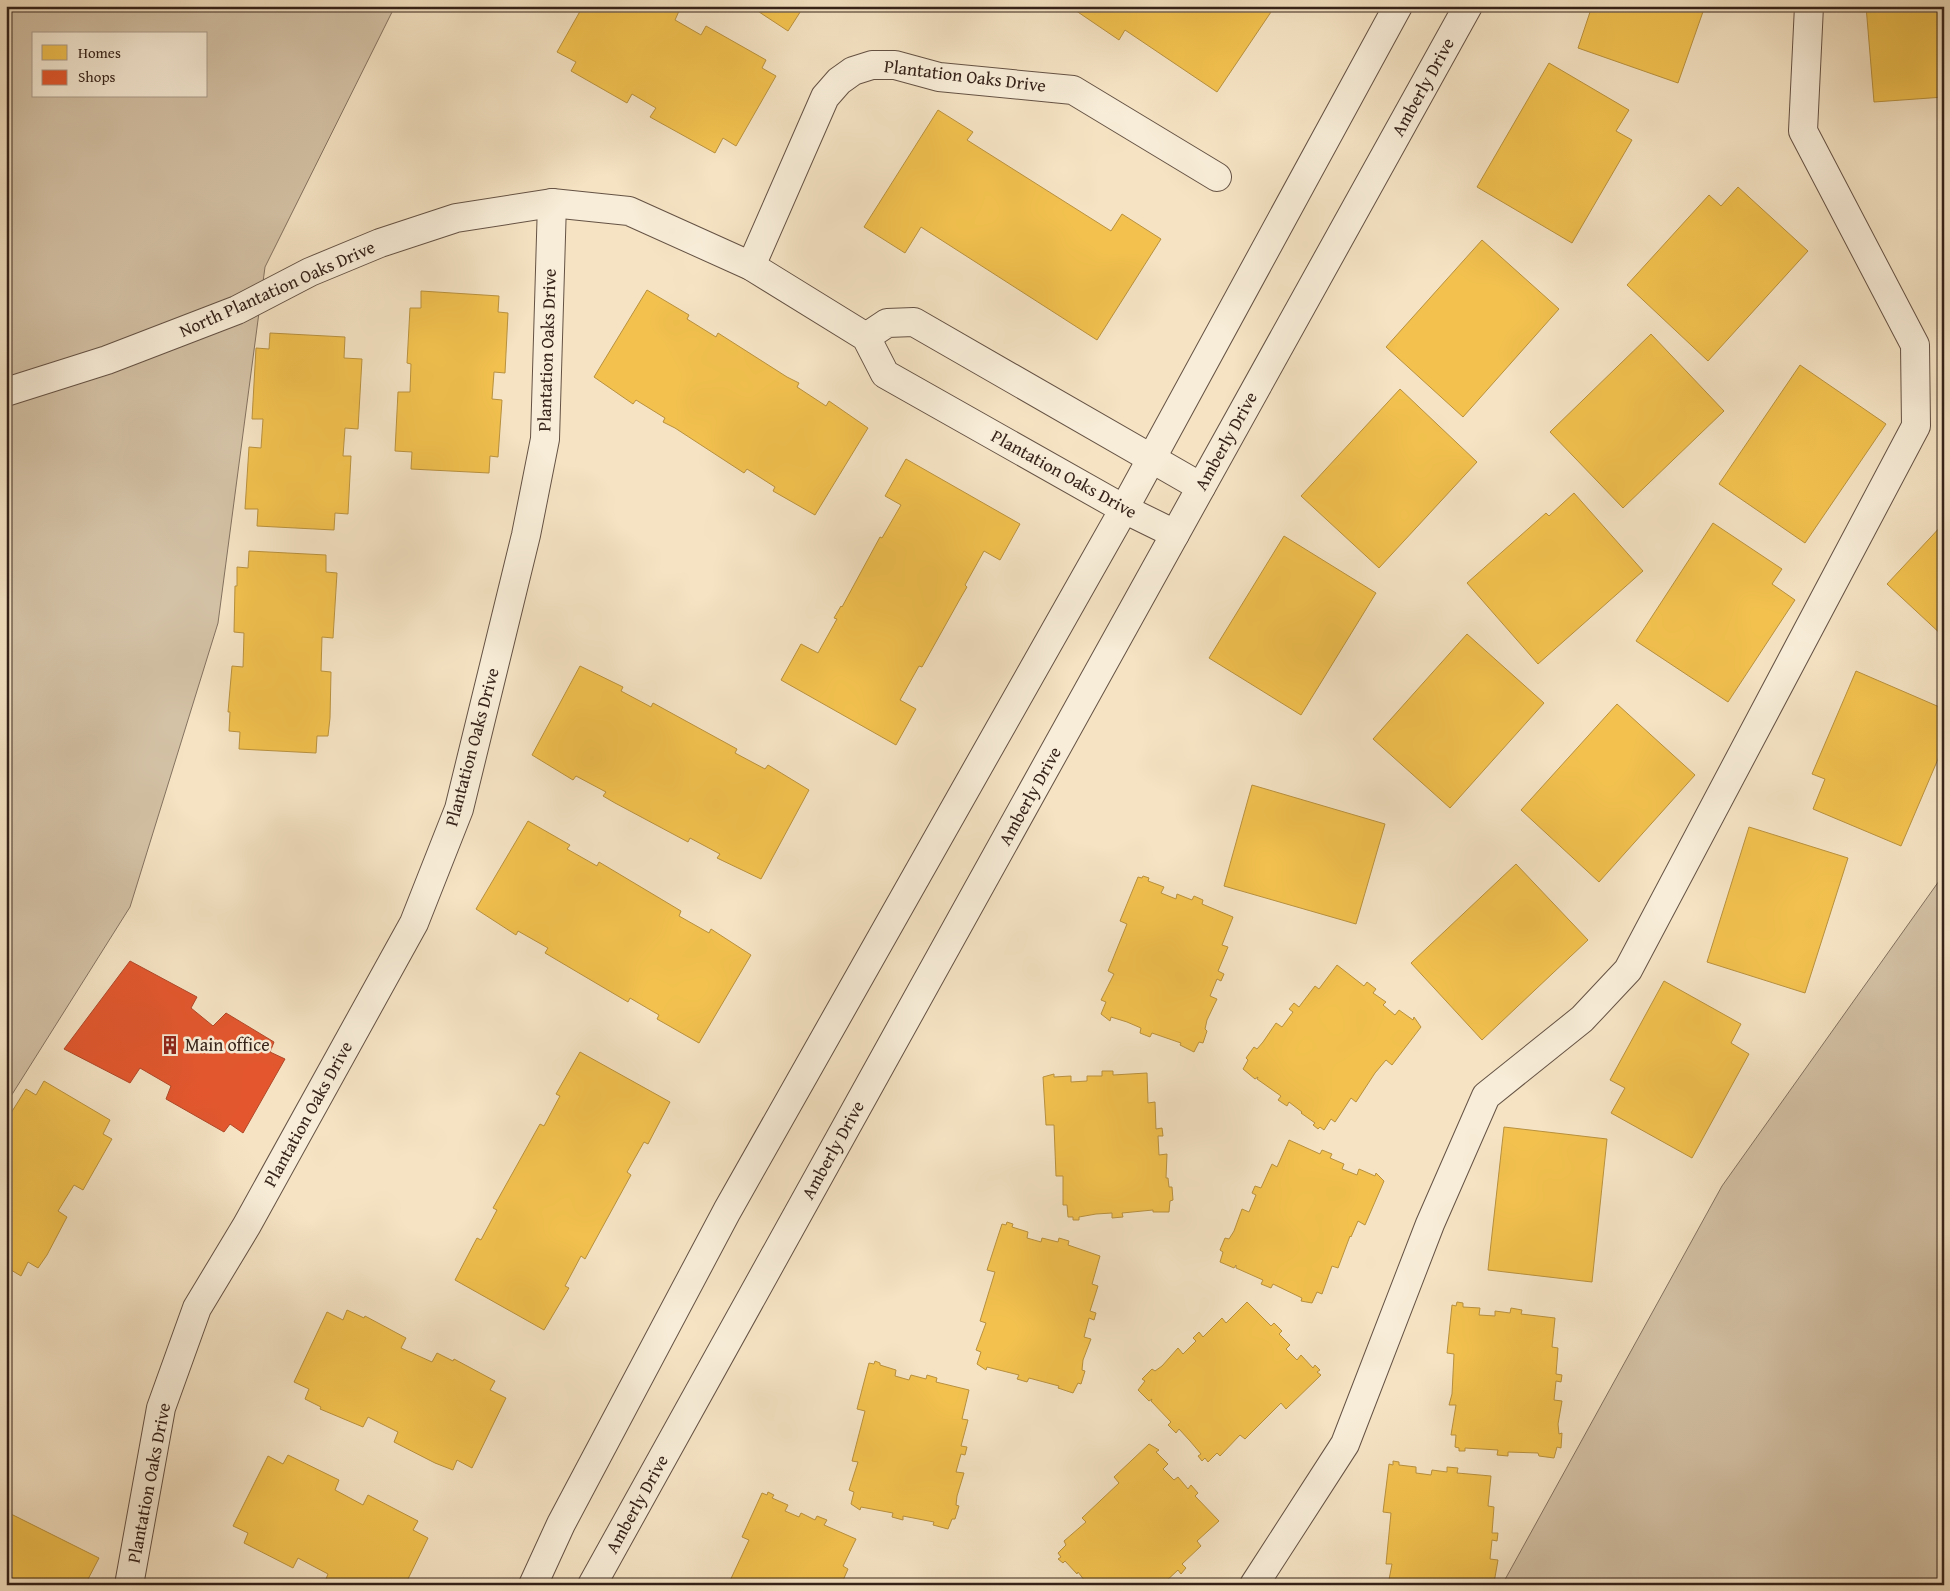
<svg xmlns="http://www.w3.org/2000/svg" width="1950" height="1591" font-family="'Gentium Book Plus',serif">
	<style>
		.green { fill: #d4c2a6; stroke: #847260; fill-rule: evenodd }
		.homes { fill: #f2c14e; stroke: #b9913e }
		.shops { fill: #e4572e; stroke: #b04728 }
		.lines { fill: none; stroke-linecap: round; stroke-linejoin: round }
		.minor-casing { stroke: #655244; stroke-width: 30 }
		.minor { stroke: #f8edd8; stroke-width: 28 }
		.labels { text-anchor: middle; stroke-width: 5; stroke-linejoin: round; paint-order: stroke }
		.street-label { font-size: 18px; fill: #352219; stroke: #f8edd8 }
		.poi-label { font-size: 18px; fill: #352219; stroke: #f8edd8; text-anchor: start }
	</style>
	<rect width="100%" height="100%" fill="#f5e3c3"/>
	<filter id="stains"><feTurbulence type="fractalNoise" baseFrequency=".004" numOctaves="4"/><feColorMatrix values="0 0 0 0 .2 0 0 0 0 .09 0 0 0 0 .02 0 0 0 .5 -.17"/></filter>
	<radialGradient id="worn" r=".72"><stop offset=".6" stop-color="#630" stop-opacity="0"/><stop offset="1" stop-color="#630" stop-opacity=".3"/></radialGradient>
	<g class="green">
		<path d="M6,6H395L265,267L218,623L130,907L6,1104ZM34,34H206V96H34Z"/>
		<polygon points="1944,874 1944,1585 1502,1585 1722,1186"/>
	</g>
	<g class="homes">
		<polygon points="583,6 670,6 679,11 675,20 701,35 706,26 766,60 762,68 776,76 736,146 723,138 715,153 650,117 656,108 632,94 627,103 571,71 576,62 557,52"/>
		<polygon points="750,6 804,6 788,31"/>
		<polygon points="1069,6 1262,6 1271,12 1217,92 1125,30 1119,40"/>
		<polygon points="1592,6 1705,6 1678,83 1578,48"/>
		<polygon points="1866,6 1944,6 1944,97 1874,102"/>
		<polygon points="1549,63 1629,110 1616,131 1632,140 1572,243 1477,187"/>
		<polygon points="938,110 973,132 967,140 1111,231 1122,214 1161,239 1097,340 921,227 905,253 864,227"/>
		<polygon points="1738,187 1808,251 1708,361 1627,285 1709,195 1721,206"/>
		<polygon points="1482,240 1559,309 1463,417 1386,347"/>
		<polygon points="647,290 689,315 687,319 716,337 718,333 787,377 799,383 797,387 826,406 829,401 868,428 815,515 773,491 775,487 747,469 744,473 675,428 663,422 665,418 636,400 633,404 594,377"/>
		<polygon points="421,291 499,296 498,312 508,313 505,373 494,372 492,399 502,400 498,457 490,456 489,473 411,469 412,452 395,451 398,392 410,392 411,364 407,363 410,308 421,308"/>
		<polygon points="270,333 345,337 344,358 362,359 358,429 345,428 343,456 351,456 348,514 335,513 334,530 257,526 258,509 245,509 249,447 261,448 263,419 252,419 256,348 269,349"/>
		<polygon points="1651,334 1724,411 1623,508 1550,432"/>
		<polygon points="1800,365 1886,424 1805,543 1719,484"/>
		<polygon points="1400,389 1477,462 1379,568 1301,496"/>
		<polygon points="906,459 1020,524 1000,560 984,551 965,585 967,587 960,599 922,667 919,666 900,700 916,709 896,745 781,680 801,644 818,653 837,619 834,618 841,606 842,607 880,537 882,538 901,505 885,496"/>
		<polygon points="1574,493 1643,571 1538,664 1467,583 1546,513 1549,516"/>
		<polygon points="1713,523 1782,569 1772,584 1795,600 1728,702 1636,641"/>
		<polygon points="1944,523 1944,637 1887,584"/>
		<polygon points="1284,536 1376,593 1301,715 1209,658"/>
		<polygon points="249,551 326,555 326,572 337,573 333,638 322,637 321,671 331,672 330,718 328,736 317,736 316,753 239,749 240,732 229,731 230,712 228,712 232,666 243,667 244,633 234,632 235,586 237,586 237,567 248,568"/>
		<polygon points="1467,634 1544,703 1450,808 1373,739"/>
		<polygon points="580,666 623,687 621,691 651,707 653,703 737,749 735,753 765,769 768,765 809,790 761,879 717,858 720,854 690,838 688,842 615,803 603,796 606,792 576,776 573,780 532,755"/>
		<polygon points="1856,671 1944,709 1944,745 1901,846 1813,809 1825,779 1812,774"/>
		<polygon points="1617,704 1695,775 1599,882 1521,810"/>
		<polygon points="1252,785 1385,824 1356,924 1224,886"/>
		<polygon points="528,821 570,845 567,849 597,866 599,862 681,911 679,916 709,933 711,929 751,955 699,1043 657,1019 659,1015 630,998 628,1002 545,953 548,948 518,931 516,935 476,909"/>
		<polygon points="1749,827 1848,858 1805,993 1707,962"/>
		<polygon points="1516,864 1588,940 1482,1040 1411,963"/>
		<polygon points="1143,876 1149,878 1148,881 1164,887 1161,893 1176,899 1177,894 1192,900 1194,896 1203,900 1202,904 1233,917 1222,945 1228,947 1218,971 1224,974 1221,981 1217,979 1210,996 1217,999 1207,1020 1205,1029 1207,1031 1203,1043 1199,1042 1194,1052 1180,1045 1181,1043 1152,1033 1150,1037 1140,1033 1141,1028 1127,1022 1111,1017 1110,1021 1101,1014 1106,1002 1101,1000 1114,974 1108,971 1127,924 1120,921 1138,877 1142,878"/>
		<polygon points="1337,965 1364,986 1367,982 1376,989 1373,993 1386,1002 1383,1005 1395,1015 1399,1010 1413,1020 1414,1017 1421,1027 1392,1065 1386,1060 1375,1073 1356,1102 1351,1098 1335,1122 1331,1119 1324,1130 1320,1127 1318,1129 1313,1125 1315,1123 1301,1113 1302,1112 1289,1102 1287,1106 1278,1100 1281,1096 1257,1079 1258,1077 1255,1079 1243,1069 1248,1060 1246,1058 1254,1047 1257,1049 1263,1042 1276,1023 1282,1027 1293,1012 1289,1009 1294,1003 1299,1007 1315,986 1319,989"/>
		<polygon points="1664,981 1741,1024 1731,1043 1749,1054 1692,1158 1611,1113 1625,1088 1610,1080"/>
		<polygon points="580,1052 670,1102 648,1144 644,1142 627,1172 631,1175 585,1259 581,1256 565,1286 569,1288 544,1330 455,1280 477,1238 481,1240 497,1210 493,1208 540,1124 544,1126 560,1096 556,1094"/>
		<polygon points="1102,1071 1113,1071 1113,1075 1147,1073 1148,1103 1155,1102 1156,1129 1162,1128 1163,1136 1158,1136 1159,1155 1167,1154 1166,1178 1168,1178 1169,1187 1172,1187 1173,1200 1170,1201 1169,1212 1153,1212 1153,1210 1122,1213 1123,1217 1112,1218 1112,1213 1096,1214 1079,1217 1079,1220 1073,1220 1073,1217 1068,1217 1067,1205 1063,1205 1063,1176 1056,1176 1054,1125 1046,1125 1043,1077 1054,1074 1054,1077 1071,1076 1071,1082 1087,1081 1087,1076 1102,1076"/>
		<polygon points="44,1081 110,1120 103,1134 112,1139 83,1190 74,1185 58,1211 67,1217 47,1255 38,1268 28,1262 21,1276 6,1267 6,1121 26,1089 36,1095"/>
		<polygon points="1504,1127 1607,1139 1592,1282 1488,1270"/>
		<polygon points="1289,1140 1320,1154 1322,1150 1332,1154 1330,1158 1344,1164 1342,1169 1357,1175 1359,1169 1375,1176 1376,1173 1384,1181 1365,1225 1358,1221 1351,1237 1350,1236 1338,1268 1332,1266 1322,1294 1317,1292 1312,1303 1301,1301 1302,1298 1273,1284 1271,1288 1261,1284 1263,1280 1236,1268 1236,1265 1234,1268 1220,1262 1223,1252 1220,1250 1225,1238 1229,1239 1234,1231 1242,1209 1249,1212 1256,1195 1252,1193 1255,1186 1261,1188 1272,1164 1277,1167"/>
		<polygon points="1007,1222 1013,1224 1012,1227 1028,1232 1027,1238 1041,1242 1042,1238 1058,1242 1059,1238 1069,1241 1068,1245 1100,1256 1092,1284 1098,1286 1090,1311 1096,1313 1094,1320 1089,1318 1084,1337 1091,1339 1083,1360 1082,1370 1085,1371 1081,1384 1078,1383 1073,1393 1058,1388 1059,1386 1029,1378 1027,1382 1017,1379 1019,1375 987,1367 986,1370 977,1364 981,1352 976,1350 986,1323 980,1321 995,1272 987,1270 1002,1224 1006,1225"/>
		<polygon points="1247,1302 1271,1326 1274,1323 1282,1331 1279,1334 1290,1345 1286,1349 1297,1360 1301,1355 1313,1368 1315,1365 1320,1370 1317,1372 1321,1375 1286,1409 1281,1403 1245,1439 1240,1435 1220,1456 1217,1453 1208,1462 1205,1458 1202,1461 1198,1456 1201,1454 1190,1441 1179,1429 1176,1433 1168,1425 1171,1422 1151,1401 1152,1399 1149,1401 1138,1390 1145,1381 1142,1379 1152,1369 1155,1371 1162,1366 1178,1348 1183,1354 1196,1341 1193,1338 1199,1332 1203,1337 1222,1318 1226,1323"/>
		<polygon points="1457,1302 1463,1303 1463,1307 1480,1308 1479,1315 1495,1316 1495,1311 1510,1313 1511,1308 1522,1310 1521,1314 1555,1318 1552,1347 1558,1348 1556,1374 1562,1375 1561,1382 1556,1381 1554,1400 1562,1401 1558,1424 1559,1434 1562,1433 1561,1448 1557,1447 1554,1458 1539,1456 1538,1453 1508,1452 1508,1456 1497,1455 1498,1450 1465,1448 1465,1451 1459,1451 1459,1448 1455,1447 1456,1435 1451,1435 1456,1405 1449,1405 1452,1394 1454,1354 1447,1353 1452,1305 1456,1306"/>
		<polygon points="347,1310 364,1318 365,1316 406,1338 401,1348 432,1362 437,1353 453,1361 454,1359 495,1381 490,1390 506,1398 472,1468 457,1460 453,1470 435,1463 394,1442 398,1432 368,1417 363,1427 320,1409 321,1407 305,1399 309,1389 294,1382 327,1312 343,1320"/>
		<polygon points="875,1361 880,1363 880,1365 896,1370 895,1376 909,1380 911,1375 926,1379 927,1375 937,1378 936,1382 969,1390 962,1419 968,1420 961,1446 967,1447 965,1455 961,1454 956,1472 964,1473 957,1496 956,1505 959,1506 955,1519 952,1519 948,1529 933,1525 934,1522 903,1516 903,1520 892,1517 893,1513 861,1507 860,1510 851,1504 854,1492 849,1490 858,1462 852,1461 865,1411 857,1409 869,1363 874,1364"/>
		<polygon points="1149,1444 1159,1450 1156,1452 1168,1464 1163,1469 1174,1480 1178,1477 1188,1489 1191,1485 1198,1493 1195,1496 1219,1521 1197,1541 1201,1546 1182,1564 1186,1568 1181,1574 1178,1570 1164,1583 1166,1585 1088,1585 1078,1572 1077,1574 1065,1561 1063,1563 1058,1559 1061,1557 1058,1553 1066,1545 1064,1541 1086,1522 1082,1518 1119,1483 1114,1477"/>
		<polygon points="288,1455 339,1480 335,1490 363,1505 368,1495 418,1521 413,1530 428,1538 405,1585 326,1585 324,1584 328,1574 298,1558 293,1568 244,1543 248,1533 233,1526 268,1456 283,1464"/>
		<polygon points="1393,1461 1399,1462 1399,1465 1416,1467 1416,1473 1431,1475 1432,1470 1447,1472 1447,1467 1458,1468 1457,1473 1491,1476 1488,1506 1494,1507 1492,1533 1498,1533 1497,1541 1492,1540 1490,1559 1498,1560 1494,1583 1496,1585 1388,1585 1392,1564 1386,1564 1391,1513 1383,1512 1389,1464 1393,1465"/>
		<polygon points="768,1492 774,1495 772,1498 788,1505 785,1511 799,1517 801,1513 815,1520 817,1516 827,1520 824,1525 856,1539 843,1566 848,1569 841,1585 728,1585 749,1540 742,1537 762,1493 767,1495"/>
		<polygon points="7,1512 99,1558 85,1585 6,1585"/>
	</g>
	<polygon class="shops" points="130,961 197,997 191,1008 213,1026 226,1013 274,1042 270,1052 285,1059 243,1133 230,1124 224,1132 166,1099 171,1086 140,1068 130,1083 64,1049"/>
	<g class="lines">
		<g class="minor-casing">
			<g id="minor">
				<polyline points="751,266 825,97 839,81 853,71 872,65 895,65 939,77 1073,90 1217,177"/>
				<polyline points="866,337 887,323 914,322 1201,487"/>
				<polyline points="6,392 107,360 237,310 310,272 380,243 456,218 552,203 629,211 751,266 866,337 885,374 1124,509 1175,534"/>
				<polyline points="129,1585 161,1408 197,1308 247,1225 414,923 459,809 526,535 545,439 552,203"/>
				<polyline points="533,1585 561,1524 727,1211 1124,509 1398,6"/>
				<polyline points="592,1585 1468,6"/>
				<polyline points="1254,1585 1345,1444 1430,1224 1486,1096 1582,1019 1628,970 1916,426 1915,345 1803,131 1809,6"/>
			</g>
		</g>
		<use href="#minor" class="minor"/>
	</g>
	<defs>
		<g id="building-bare" transform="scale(1.5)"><path d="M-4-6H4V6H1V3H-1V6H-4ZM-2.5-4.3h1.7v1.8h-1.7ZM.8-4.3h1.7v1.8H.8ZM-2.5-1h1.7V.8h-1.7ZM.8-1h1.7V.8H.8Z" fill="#8f2418" stroke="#f8edd8" stroke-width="2.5" paint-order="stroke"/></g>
	</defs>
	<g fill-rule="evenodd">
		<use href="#building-bare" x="170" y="1045"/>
	</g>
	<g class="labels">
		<g class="street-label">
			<text transform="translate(965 76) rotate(7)" y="6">Plantation Oaks Drive</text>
			<text transform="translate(1423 87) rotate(-61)" y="6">Amberly Drive</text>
			<text transform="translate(277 289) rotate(-24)" y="6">North Plantation Oaks Drive</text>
			<text transform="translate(547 350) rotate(-88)" y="6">Plantation Oaks Drive</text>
			<text transform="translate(1226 441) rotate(-61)" y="6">Amberly Drive</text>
			<text transform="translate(1064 474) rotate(29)" y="6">Plantation Oaks Drive</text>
			<text transform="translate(472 747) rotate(-75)" y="6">Plantation Oaks Drive</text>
			<text transform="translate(1030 796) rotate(-61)" y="6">Amberly Drive</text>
			<text transform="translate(308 1114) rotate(-61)" y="6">Plantation Oaks Drive</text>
			<text transform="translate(833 1150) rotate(-61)" y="6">Amberly Drive</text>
			<text transform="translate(149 1483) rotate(-79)" y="6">Plantation Oaks Drive</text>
			<text transform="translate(637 1504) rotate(-61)" y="6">Amberly Drive</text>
		</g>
		<g class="poi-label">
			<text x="185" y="1051">Main office</text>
		</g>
	</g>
	<rect width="1950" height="1591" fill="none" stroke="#f5e3c3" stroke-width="25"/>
	<rect x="8" y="8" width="1935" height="1576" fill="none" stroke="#352219" stroke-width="2.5"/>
	<rect x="12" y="12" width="1925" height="1566" fill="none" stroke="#352219"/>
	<rect x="32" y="32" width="175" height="65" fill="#f8edd8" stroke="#aa9c8c"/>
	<rect x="42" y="45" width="25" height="15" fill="#f2c14e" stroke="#aa9c8c"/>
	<text x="78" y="58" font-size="15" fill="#352219">Homes</text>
	<rect x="42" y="70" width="25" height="15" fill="#e4572e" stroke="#aa9c8c"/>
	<text x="78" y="82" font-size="15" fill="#352219">Shops</text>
	<rect width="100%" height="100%" filter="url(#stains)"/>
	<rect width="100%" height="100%" fill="url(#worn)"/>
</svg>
